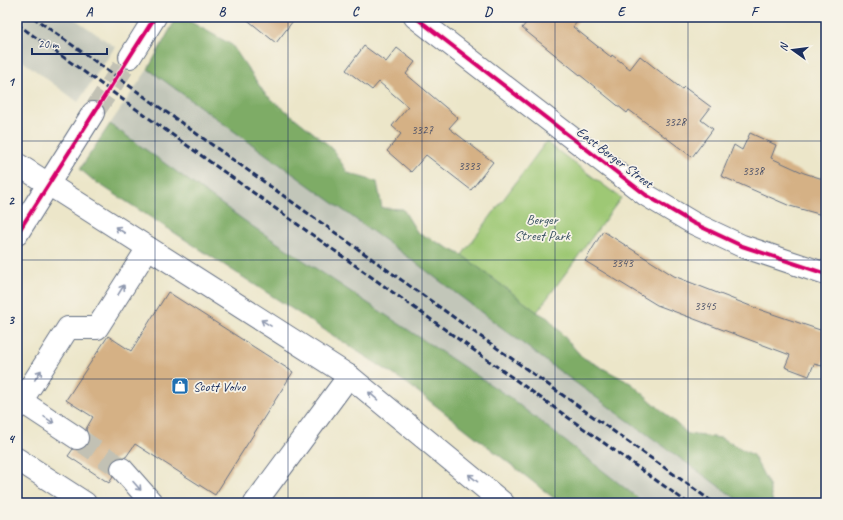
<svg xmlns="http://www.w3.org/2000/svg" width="843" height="520" font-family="Caveat,sans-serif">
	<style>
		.industrial { fill: #c2c6b9 }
		.green { fill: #9ec874; stroke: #5c7c69 }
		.forest { fill: #7eac66; stroke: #4c6e62 }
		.building { fill: #d5b185 }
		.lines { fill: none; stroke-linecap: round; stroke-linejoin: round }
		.minor-tunnel { stroke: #c2c1b4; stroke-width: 22; stroke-dasharray: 22 11; stroke-linecap: butt }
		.minor-casing { stroke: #646f83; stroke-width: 24 }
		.minor { stroke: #fff; stroke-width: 22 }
		.rail { stroke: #1b2f5e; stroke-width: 3; stroke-dasharray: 6 3; stroke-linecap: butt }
		.cycleway-casing { stroke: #f7f3e8; stroke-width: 6 }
		.cycleway { stroke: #d6006c; stroke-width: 4 }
		.oneway { stroke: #8d97ae }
		.grid { fill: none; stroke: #1b2f5e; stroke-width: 1; stroke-opacity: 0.55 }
		.labels { text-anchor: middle; stroke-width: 3.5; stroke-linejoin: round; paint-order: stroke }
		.number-label { font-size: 12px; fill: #4a5068 }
		.street-label { font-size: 14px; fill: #1b2f5e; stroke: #f7f3e8 }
		.park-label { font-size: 14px; fill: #3c5564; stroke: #f7f3e8 }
		.poi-label { font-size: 14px; fill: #1b2f5e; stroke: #f7f3e8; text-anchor: start }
		.neatline { fill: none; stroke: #1b2f5e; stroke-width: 1.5 }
		.grid-label { font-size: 13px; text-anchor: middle; font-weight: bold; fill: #1b2f5e }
	</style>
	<rect width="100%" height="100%" fill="#f7f3e8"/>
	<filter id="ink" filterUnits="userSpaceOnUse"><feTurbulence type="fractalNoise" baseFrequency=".025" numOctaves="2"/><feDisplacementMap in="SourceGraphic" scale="8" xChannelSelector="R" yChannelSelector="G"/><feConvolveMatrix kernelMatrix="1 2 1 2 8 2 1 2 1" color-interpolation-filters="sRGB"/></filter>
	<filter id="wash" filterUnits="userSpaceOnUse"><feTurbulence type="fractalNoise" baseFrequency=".012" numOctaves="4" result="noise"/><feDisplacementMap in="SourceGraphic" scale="16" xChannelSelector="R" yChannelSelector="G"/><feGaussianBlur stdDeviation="0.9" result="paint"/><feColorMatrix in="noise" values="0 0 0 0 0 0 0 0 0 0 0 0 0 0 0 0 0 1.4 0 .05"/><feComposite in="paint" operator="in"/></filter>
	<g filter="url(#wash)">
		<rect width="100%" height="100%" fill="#ece6c9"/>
		<g class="industrial">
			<polygon points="17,17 72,17 115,47 78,102 17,57"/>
			<polygon points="148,69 416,263 554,367 742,503 644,503 509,397 252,226 110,124"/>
		</g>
		<polygon class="green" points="546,142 621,198 537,312 462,255"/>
		<g class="forest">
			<polygon points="177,17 182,17 232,45 265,94 331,147 348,173 377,182 382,208 403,209 417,232 462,255 537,312 548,318 582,357 632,384 688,434 721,438 753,455 769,485 773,503 742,503 554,367 416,263 148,69"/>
			<polygon points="110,124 252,226 509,397 644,503 560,503 408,384 93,180 80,169"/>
		</g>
		<g id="blocks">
			<g class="building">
				<polygon points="244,17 296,17 276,43"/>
				<polygon points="531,17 581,17 573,27 611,57 612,55 630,69 640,56 682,89 684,87 711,107 701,120 713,129 692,157 629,110 627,113 522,28"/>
				<polygon points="364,46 386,62 397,48 415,62 406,74 458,118 449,128 493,162 471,190 426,155 411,172 387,151 401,134 392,126 408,107 379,82 372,90 346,70"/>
				<polygon points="750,133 776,145 771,158 804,173 826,180 826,216 790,206 721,176 734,145 742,150"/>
				<polygon points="603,231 674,276 758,309 826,332 826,354 822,366 814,364 809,376 785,367 790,355 657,305 585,261"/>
				<polygon points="168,292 293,372 215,495 135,444 126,457 119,457 113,460 110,465 110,471 113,477 109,483 68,456 73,449 82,449 88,445 89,438 86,429 93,417 66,400 108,336 131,351"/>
			</g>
		</g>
	</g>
	<g filter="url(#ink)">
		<use href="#blocks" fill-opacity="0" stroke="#646f83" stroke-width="1"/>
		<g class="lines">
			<g class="minor-tunnel">
				<polyline points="93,113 130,57"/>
				<polyline points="77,438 122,469"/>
			</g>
			<g class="minor-casing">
				<g id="minor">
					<polyline points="415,17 646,195 693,223 742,246 826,274"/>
					<polyline points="130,57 155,17"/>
					<polyline points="17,164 349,376 503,503"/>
					<polyline points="17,234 93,113"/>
					<polyline points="21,401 77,438"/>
					<polyline points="17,408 68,328 97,328 148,248"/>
					<polyline points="17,459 85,503"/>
					<polyline points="122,469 152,503"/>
					<polyline points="255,503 349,376"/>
				</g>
			</g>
			<use href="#minor" class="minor"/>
			<g class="rail">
				<polyline points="33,17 714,503"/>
				<polyline points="17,24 688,503"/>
			</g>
			<g class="cycleway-casing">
				<g id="cycleway">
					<polyline points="415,17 646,195 693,223 742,246 826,274"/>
					<polyline points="17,234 155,17"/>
				</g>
			</g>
			<use href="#cycleway" class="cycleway"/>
		</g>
		<defs><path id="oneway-shaft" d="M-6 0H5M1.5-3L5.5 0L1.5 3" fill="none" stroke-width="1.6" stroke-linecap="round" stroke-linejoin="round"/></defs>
		<g class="oneway">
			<use href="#oneway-shaft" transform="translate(120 230) rotate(-147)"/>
			<use href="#oneway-shaft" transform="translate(121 290) rotate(-58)"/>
			<use href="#oneway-shaft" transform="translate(266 323) rotate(-148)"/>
			<use href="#oneway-shaft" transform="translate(38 375) rotate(-57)"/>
			<use href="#oneway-shaft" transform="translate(373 396) rotate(-139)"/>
			<use href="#oneway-shaft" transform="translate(49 420) rotate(34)"/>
			<use href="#oneway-shaft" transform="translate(473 478) rotate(-141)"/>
			<use href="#oneway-shaft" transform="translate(137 486) rotate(48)"/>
		</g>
	</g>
	<path class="grid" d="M155,17V503M288,17V503M422,17V503M555,17V503M688,17V503M17,141H826M17,260H826M17,379H826"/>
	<defs>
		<g id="shop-square" transform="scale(0.9)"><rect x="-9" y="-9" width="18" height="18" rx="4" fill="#1f6fb2" stroke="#f7f3e8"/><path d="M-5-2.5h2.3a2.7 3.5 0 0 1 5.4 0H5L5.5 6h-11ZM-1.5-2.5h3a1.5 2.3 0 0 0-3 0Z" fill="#fff"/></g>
	</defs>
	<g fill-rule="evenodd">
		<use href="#shop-square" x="180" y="386"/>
	</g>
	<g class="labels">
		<g class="number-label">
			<text x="675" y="126">3328</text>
			<text x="422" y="134">3327</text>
			<text x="469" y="170">3333</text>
			<text x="753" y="175">3338</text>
			<text x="622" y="267">3343</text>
			<text x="705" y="310">3345</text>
		</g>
		<g class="street-label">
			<text transform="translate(615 157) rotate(37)" y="5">East Berger Street</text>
		</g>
		<g class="park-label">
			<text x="542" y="224">Berger<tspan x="542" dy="16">Street Park</tspan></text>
		</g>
		<g class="poi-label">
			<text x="193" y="391">Scott Volvo</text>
		</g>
	</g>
	<rect width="843" height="520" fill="none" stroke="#f7f3e8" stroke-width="44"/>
	<g transform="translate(793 50) rotate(284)" stroke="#f7f3e8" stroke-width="3" paint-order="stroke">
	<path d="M0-3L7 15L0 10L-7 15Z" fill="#1b2f5e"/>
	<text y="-6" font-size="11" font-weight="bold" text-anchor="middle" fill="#1b2f5e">N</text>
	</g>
	<path d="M32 48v6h75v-6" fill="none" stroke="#1b2f5e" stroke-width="2"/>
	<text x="38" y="48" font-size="12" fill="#1b2f5e" stroke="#f7f3e8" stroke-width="3" paint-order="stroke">20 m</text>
	<rect x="22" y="22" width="799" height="476" class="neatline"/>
	<g class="grid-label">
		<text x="89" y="16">A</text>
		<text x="222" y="16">B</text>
		<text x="355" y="16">C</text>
		<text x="488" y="16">D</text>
		<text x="621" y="16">E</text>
		<text x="754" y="16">F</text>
		<text x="11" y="86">1</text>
		<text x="11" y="205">2</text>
		<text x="11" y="324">3</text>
		<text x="11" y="443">4</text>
	</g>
</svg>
